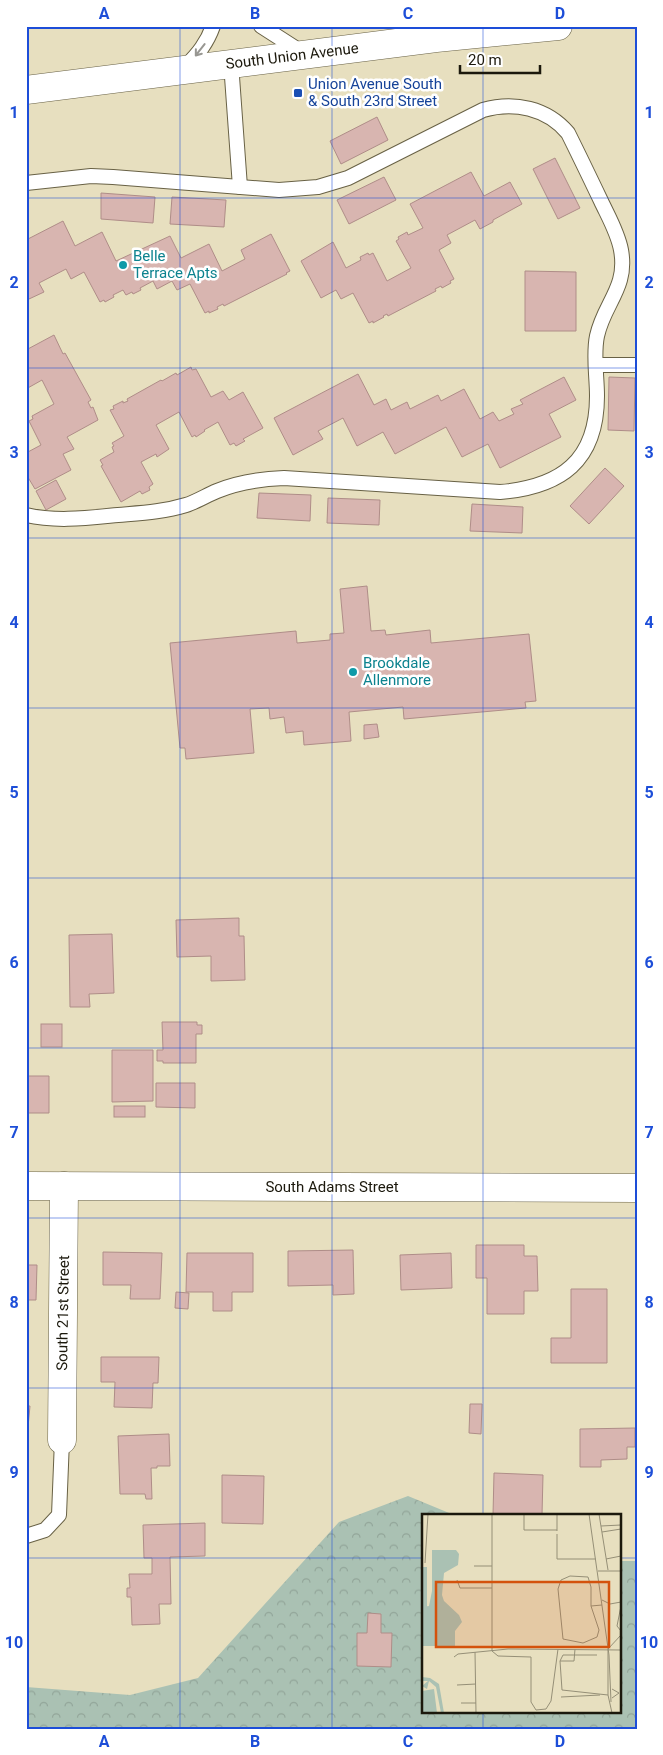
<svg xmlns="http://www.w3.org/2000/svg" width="663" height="1755" font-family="Roboto,sans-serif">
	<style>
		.forest { fill: url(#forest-crowns) }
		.building { fill: #d8b5b0; stroke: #af8d88 }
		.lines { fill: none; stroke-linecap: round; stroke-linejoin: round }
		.service-casing { stroke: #686145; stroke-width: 16 }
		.minor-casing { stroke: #686145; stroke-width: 29 }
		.primary-casing { stroke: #686145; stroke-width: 29 }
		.service { stroke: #fff; stroke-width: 14 }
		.minor { stroke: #fff; stroke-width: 28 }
		.primary { stroke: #fff; stroke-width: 28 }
		.oneway { stroke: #989792 }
		.grid { fill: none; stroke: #1d4ed8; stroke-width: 1; stroke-opacity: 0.55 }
		.transit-dot { fill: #1a4fb4; stroke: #fff; stroke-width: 2 }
		.culture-dot { fill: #0f9aa8; stroke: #fff; stroke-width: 2 }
		.labels { text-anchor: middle; stroke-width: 5; stroke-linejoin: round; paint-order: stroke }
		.street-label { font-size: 15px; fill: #1b180c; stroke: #fff }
		.transit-label { font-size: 15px; fill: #164399; stroke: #fff; text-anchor: start }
		.culture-label { font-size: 15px; fill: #0d838f; stroke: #fff; text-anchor: start }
		.inset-road { fill: none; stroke: #958f77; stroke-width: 1 }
		.view { fill: #d4520c; fill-opacity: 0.15; stroke: #d4520c; stroke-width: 2.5 }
		.inset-edge { fill: none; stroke: #1b180c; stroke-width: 2.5 }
		.neatline { fill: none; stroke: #1d4ed8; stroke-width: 2 }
		.grid-label { font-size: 16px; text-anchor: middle; font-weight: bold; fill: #1d4ed8 }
	</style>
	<defs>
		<pattern id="forest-crowns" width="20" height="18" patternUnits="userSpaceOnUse" patternTransform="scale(1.25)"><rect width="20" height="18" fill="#aac1b3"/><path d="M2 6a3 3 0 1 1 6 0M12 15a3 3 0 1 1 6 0" fill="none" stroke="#92a599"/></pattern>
	</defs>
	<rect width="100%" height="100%" fill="#e7dfbf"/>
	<polygon class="forest" points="408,1496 454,1515 423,1515 423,1711 619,1711 619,1561 637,1561 637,1729 26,1729 26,1687 130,1695 198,1678 339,1522"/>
	<g class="building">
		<polygon points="377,117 388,140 341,164 330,141"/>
		<polygon points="555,158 580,208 558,219 533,169"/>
		<polygon points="471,172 484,196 510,182 522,204 493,220 493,222 480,229 475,220 447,235 451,243 439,250 454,279 450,281 451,283 442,288 441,286 435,289 436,291 388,316 387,314 383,316 384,317 373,323 373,321 369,323 353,293 341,299 336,290 321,298 301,261 333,242 346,268 361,260 360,257 368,253 369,255 373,253 387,281 411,268 396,241 399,239 398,237 407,232 408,235 423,228 410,204"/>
		<polygon points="384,177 396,200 349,224 337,200"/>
		<polygon points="101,193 155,197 153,223 101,219"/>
		<polygon points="172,197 226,200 224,227 170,224"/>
		<polygon points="63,221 75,246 102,232 116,261 170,236 181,258 209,244 222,271 245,259 241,250 271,234 290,271 286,273 287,274 224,306 223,304 217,307 218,309 209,313 209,311 205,313 190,284 177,290 172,281 157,289 153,281 140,288 141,290 133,294 132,292 126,295 123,290 113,295 114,297 105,302 104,300 100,302 84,272 71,279 66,269 39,283 44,292 29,299 28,297 26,298 26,240"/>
		<polygon points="525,271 576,272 576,331 525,331"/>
		<polygon points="54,335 63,354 65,353 91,400 88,402 91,408 93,407 98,420 67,437 74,449 63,454 71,470 35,489 26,474 26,453 41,445 29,421 33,419 32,416 54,404 42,380 26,389 26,350"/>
		<polygon points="191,367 192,370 196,369 211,397 223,391 229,400 243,392 263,428 243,439 245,441 236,446 234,443 230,445 218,422 204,430 205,431 196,437 195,435 192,437 179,412 156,425 169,449 157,457 156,454 141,462 153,484 149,487 150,490 142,494 140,491 121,502 101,466 103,465 100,460 114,452 112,447 114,446 112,443 124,436 110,410 114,409 113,406 123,401 123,403 128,401 127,399 161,380 162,381 176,373 177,375"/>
		<polygon points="358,374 374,405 386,399 391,410 407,402 410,409 438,395 441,401 464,389 480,419 493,412 499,421 514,414 511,409 523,404 520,400 564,377 576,400 549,414 561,437 500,468 488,444 462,457 446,427 395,454 383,432 357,446 343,418 318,431 323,439 293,455 274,418"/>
		<polygon points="609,377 635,378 634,431 608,430"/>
		<polygon points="605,468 624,486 589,524 570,506"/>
		<polygon points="56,480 66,499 46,510 36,491"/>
		<polygon points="259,493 311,495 310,521 257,518"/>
		<polygon points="328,498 380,500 379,525 327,523"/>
		<polygon points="472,504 523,507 522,533 470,531"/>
		<polygon points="367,586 371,631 385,630 386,635 430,630 431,643 529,634 536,701 525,702 526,708 404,719 403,707 349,712 351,741 304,745 303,731 286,733 284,717 270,719 269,708 250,709 254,753 186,759 185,748 180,748 170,643 296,631 297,643 330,640 330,634 344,633 340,589"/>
		<polygon points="377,724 379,737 364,739 364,725"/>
		<polygon points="239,918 239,936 244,936 245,980 211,981 211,956 177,957 176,920"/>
		<polygon points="112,934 114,993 89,994 90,1007 70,1007 69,935"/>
		<polygon points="162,1022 197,1022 197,1025 202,1025 202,1034 196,1034 196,1063 163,1063 163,1061 157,1061 157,1050 163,1050"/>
		<rect x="41" y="1024" width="21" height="23"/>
		<polygon points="112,1050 153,1050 153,1101 112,1102"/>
		<polygon points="26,1076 49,1076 49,1113 27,1113"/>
		<polygon points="156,1083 195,1083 195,1108 156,1107"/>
		<rect x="114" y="1106" width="31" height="11"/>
		<polygon points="476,1245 524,1245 524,1256 537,1256 538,1291 524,1291 524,1314 487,1314 487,1278 476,1278"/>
		<polygon points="353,1250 354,1294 333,1295 333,1285 288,1286 288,1251"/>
		<polygon points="103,1252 162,1253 160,1299 130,1299 131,1285 103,1285"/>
		<polygon points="187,1253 253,1253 253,1292 232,1292 232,1311 213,1311 213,1292 186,1292"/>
		<polygon points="451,1253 452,1288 401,1290 400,1255"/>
		<polygon points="26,1265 37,1265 36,1300 26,1300"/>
		<polygon points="571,1289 607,1289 607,1363 551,1363 551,1338 571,1338"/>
		<polygon points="176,1292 189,1293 188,1309 175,1308"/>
		<polygon points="101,1357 159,1357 158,1383 153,1383 152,1408 114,1407 115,1382 101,1382"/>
		<polygon points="470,1404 482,1404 481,1434 469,1433"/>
		<polygon points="26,1406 30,1406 28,1427 26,1427"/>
		<polygon points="635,1428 635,1447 627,1447 627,1459 601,1460 601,1467 580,1467 580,1429"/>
		<polygon points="169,1434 170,1466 157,1466 157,1468 151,1468 152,1499 146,1499 145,1494 120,1494 118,1436"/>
		<polygon points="494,1473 543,1475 542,1515 493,1515"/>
		<polygon points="222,1475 264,1476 263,1524 222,1523"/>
		<polygon points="205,1523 205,1556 170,1557 171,1604 159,1604 160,1624 132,1625 131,1597 127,1597 127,1588 130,1588 129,1574 152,1574 152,1558 144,1558 143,1525"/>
		<polygon points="368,1613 381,1614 381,1633 392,1633 391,1667 357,1666 357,1633 367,1633"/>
	</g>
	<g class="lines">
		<g class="service-casing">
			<g id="service">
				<polyline points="261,26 303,53"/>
				<polyline points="231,63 240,187"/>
				<path d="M186,66C198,54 207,43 213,26"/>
				<path d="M26,183L91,176L113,177L279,190L318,187L348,178L483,110C514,101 547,108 568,133C579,155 590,178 601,201C608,216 618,233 621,250C628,288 604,303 597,336C593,355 597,376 597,396C597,461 561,487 500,492L284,478C261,479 239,482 217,491C207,495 196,502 186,505C163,512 141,513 118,515C87,518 57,522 26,515"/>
				<polyline points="596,365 637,365"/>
				<polyline points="26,1536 45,1530 59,1515 62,1440"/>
			</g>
		</g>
		<g class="minor-casing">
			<g id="minor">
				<polyline points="26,1186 637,1188"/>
				<polyline points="62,1440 64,1186"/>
			</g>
		</g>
		<g class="primary-casing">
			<polyline id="primary" points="26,90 436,38 558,26"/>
		</g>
		<use href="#service" class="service"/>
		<use href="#minor" class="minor"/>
		<use href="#primary" class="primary"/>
	</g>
	<defs><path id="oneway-shaft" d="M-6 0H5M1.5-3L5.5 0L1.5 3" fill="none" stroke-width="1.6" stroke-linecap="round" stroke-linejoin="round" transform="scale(1.25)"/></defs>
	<use class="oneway" href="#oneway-shaft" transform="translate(200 50) rotate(128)"/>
	<path class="grid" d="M180,26V1729M332,26V1729M483,26V1515M26,198H637M26,368H637M26,538H637M26,708H637M26,878H637M26,1048H637M26,1218H637M26,1388H637M26,1558H423M619,1558H637M483,1711V1729"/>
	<rect class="transit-dot" x="293" y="88" width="10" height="10" rx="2.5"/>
	<g class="culture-dot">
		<circle cx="123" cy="265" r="5"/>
		<circle cx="353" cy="672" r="5"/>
	</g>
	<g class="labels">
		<g class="street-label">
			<text transform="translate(292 56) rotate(-7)" y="5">South Union Avenue</text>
			<text x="332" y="1192">South Adams Street</text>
			<text transform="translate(63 1313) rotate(-89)" y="5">South 21st Street</text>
		</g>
		<g class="transit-label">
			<text x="308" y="89">Union Avenue South<tspan x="308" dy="17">&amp; South 23rd Street</tspan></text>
		</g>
		<g class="culture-label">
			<text x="133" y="261">Belle<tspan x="133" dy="17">Terrace Apts</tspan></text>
			<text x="363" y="668">Brookdale<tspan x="363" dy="17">Allenmore</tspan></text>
		</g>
	</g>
	<g transform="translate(422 1514)">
		<rect width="199" height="199" fill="#e7dfbf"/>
		<path d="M10,36H34L37,40L36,51L22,59L20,81L22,87L37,101L40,108L33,117V132H0V93L7,92L10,77Z" fill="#aac1b3"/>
		<path d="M0,53H5V94H0ZM0,163L8,164L17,170L22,199H19L14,173L7,167L5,175L0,172L6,167H0ZM12,175L15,199H0V177Z" fill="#aac1b3"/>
		<path class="inset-road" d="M70,0V137L76,142L109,143V188L114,196L124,195L129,187L136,135M102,0V16H135M167,0L187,141L189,188M177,0L186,56M179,12L199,11M135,17V0M180,18L199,15M135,20V45H174M184,45L199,42M3,49L6,0M52,52H70M176,57H199M35,66L38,74H70M180,86L188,90L199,88M169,92L177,116L175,123L161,129L141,125L136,75L139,66L148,62L166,63L169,73V92L180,91M199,92L195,112L199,117M186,135L199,121M186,135V181L190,199M53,138L54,199M175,141H141L138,147L140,176L186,181M32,143L36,140L86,135L199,136M138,147H152L153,135M35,171L54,170M190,175L197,179L190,184M139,183L178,181M39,189H54"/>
		<path class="view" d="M14,68H187V133H14Z"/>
		<rect width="199" height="199" class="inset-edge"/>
	</g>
	<rect width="663" height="1755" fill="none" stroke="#ffffff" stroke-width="55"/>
	<path d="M460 65v8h80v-8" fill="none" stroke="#1b180c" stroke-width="2.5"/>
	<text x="468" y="65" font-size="15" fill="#1b180c" stroke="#ffffff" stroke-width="4" paint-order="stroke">20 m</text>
	<rect x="28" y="28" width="608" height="1700" class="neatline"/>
	<g class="grid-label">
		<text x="104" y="19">A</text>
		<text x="255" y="19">B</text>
		<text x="408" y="19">C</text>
		<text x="560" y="19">D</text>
		<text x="14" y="118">1</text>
		<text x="649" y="118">1</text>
		<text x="14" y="288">2</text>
		<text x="649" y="288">2</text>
		<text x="14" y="458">3</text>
		<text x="649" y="458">3</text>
		<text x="14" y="628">4</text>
		<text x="649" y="628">4</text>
		<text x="14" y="798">5</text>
		<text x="649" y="798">5</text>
		<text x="14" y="968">6</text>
		<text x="649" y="968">6</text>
		<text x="14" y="1138">7</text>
		<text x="649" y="1138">7</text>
		<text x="14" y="1308">8</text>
		<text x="649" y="1308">8</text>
		<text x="14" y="1478">9</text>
		<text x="649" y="1478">9</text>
		<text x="14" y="1648">10</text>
		<text x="649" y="1648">10</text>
		<text x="104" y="1747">A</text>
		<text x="255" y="1747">B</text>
		<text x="408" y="1747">C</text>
		<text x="560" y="1747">D</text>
	</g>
</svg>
